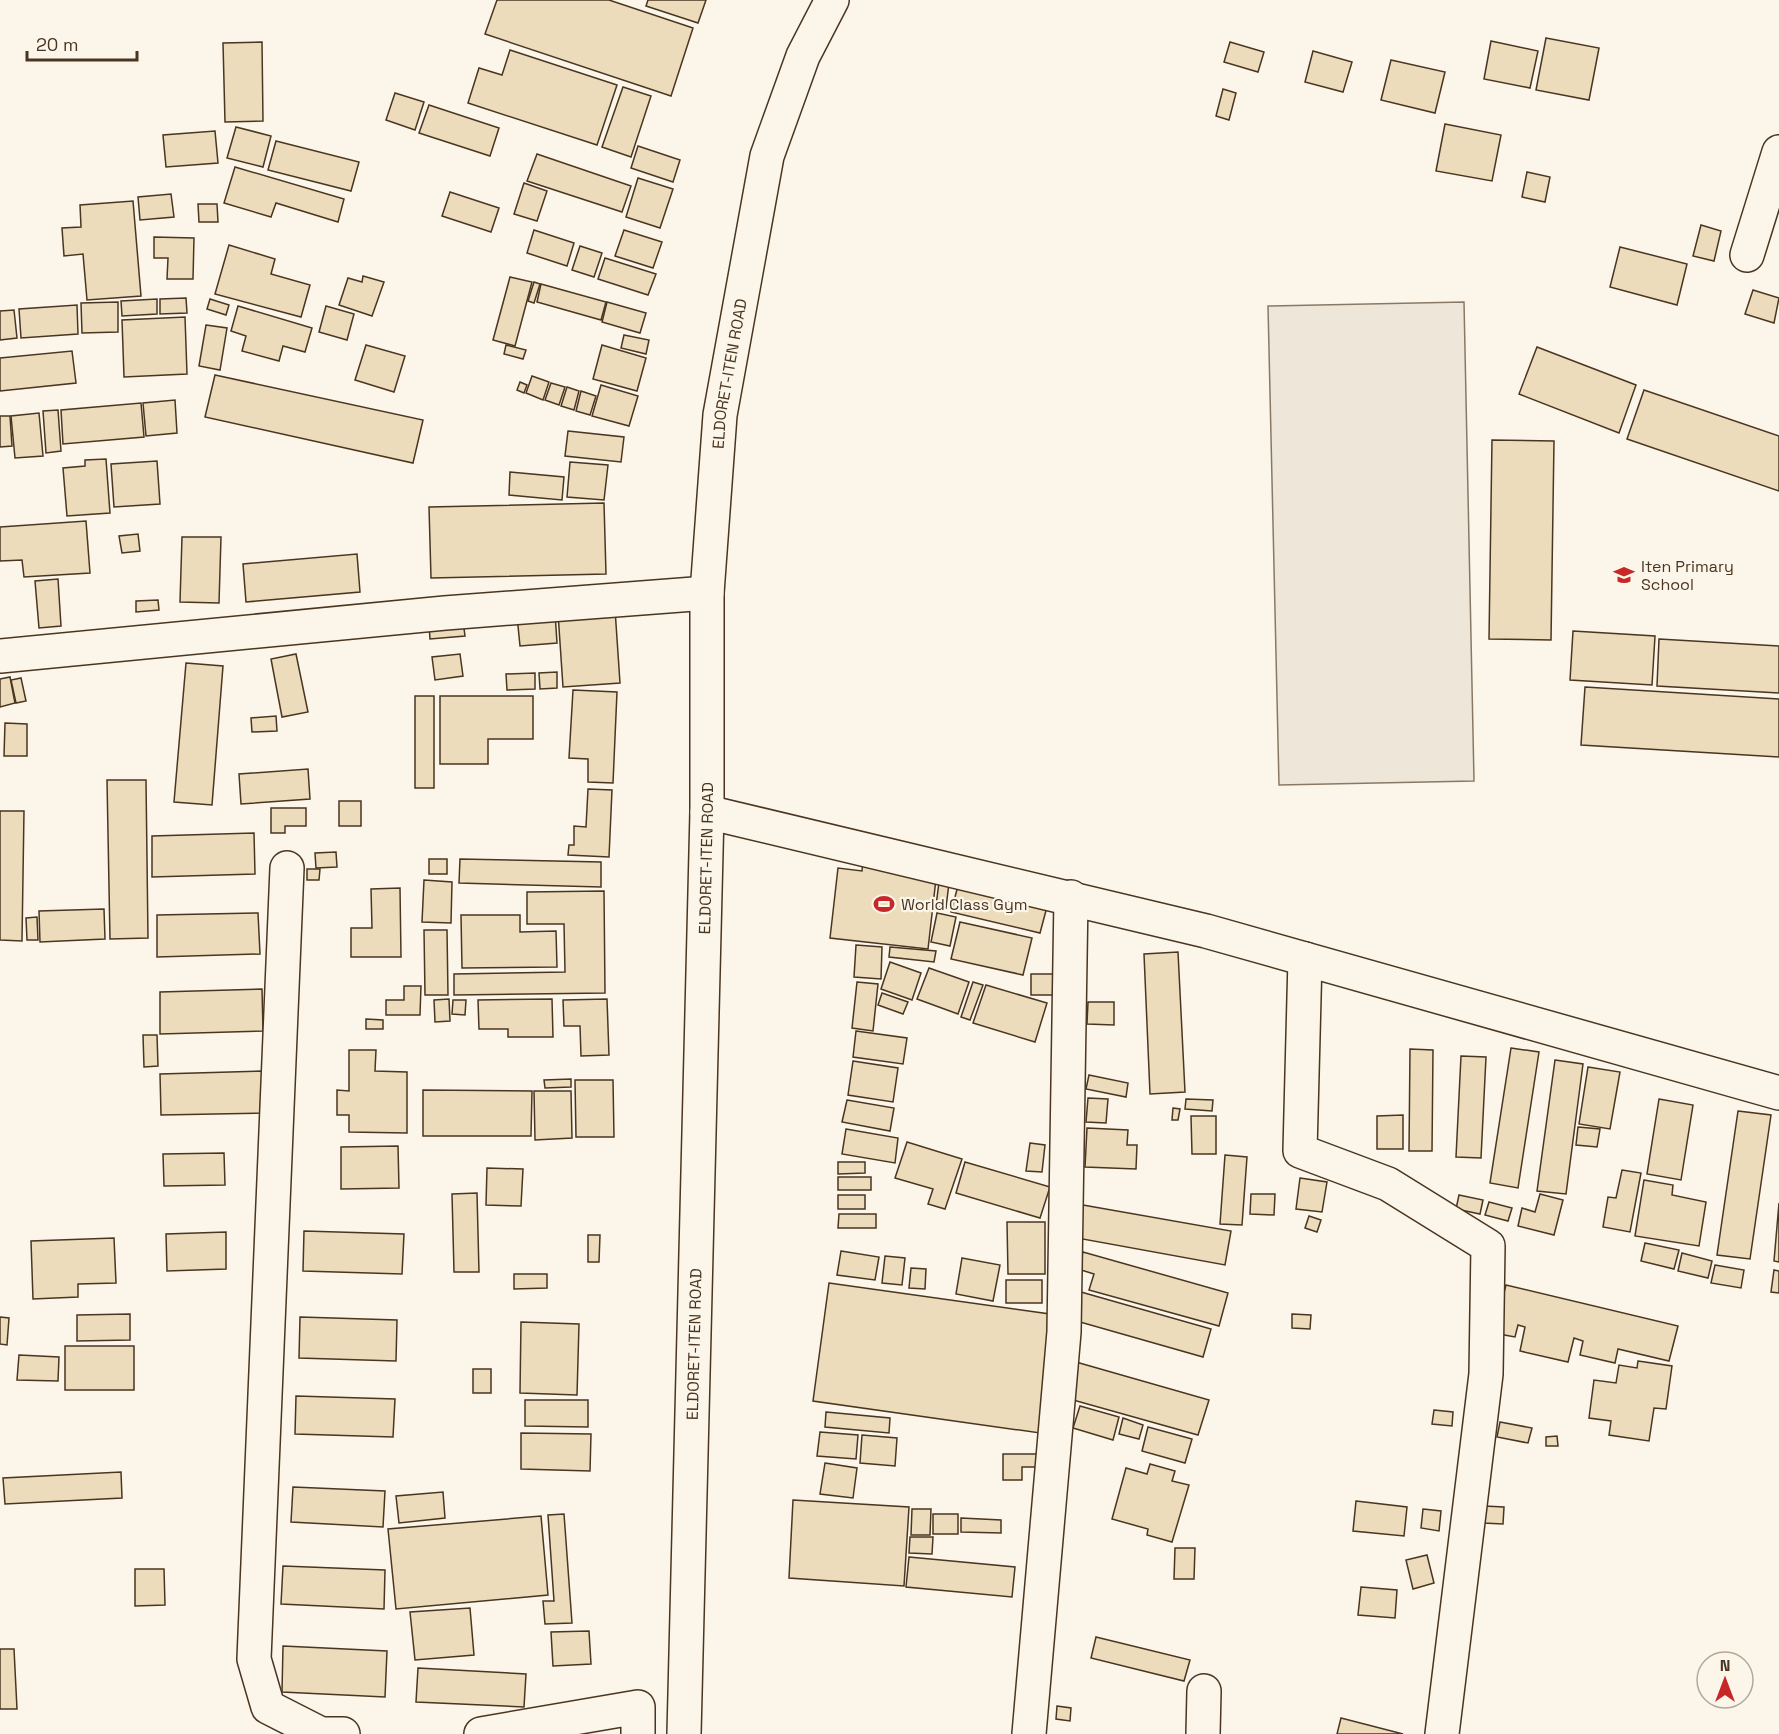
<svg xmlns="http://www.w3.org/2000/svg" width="1779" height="1734" font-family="'Space Grotesk',sans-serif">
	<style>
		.green { fill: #ede6d9; stroke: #887966; stroke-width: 1.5 }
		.building { fill: #ecdcbc; stroke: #4a3520; stroke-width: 1.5 }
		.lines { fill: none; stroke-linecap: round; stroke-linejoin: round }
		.minor-casing { stroke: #4a3520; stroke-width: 36 }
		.major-casing { stroke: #4a3520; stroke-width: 36 }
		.minor { stroke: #fbf6e9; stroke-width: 33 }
		.major { stroke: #fbf6e9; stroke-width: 33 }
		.labels { text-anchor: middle; stroke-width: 4.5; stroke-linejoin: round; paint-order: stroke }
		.street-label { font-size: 16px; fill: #4a3520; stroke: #fbf6e9 }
		.poi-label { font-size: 16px; fill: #4a3520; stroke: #fbf6e9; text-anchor: start }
	</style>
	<rect width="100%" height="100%" fill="#fbf6e9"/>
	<polygon class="green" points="1464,302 1474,781 1279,785 1268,306"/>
	<g class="building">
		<polygon points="497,0 609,0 693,28 671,96 485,34"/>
		<polygon points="648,0 706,0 698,23 646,6"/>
		<polygon points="1546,38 1599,48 1589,100 1536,90"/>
		<polygon points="1491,41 1538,51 1530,88 1484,79"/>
		<polygon points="262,42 263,121 225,122 223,43"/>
		<polygon points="1230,42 1264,52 1258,72 1224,62"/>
		<polygon points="510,50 617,85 597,145 468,103 479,68 502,75"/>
		<polygon points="1313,51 1352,62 1343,92 1305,82"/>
		<polygon points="1391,60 1445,72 1435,113 1381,100"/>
		<polygon points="623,87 651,96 631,157 602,147"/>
		<polygon points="1223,89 1236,93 1229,120 1216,116"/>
		<polygon points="395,93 424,102 415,130 386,120"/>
		<polygon points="429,105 499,128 490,156 419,133"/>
		<polygon points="1445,124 1501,135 1492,181 1436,171"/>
		<polygon points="236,127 271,136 263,167 227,158"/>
		<polygon points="215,131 218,163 166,167 163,135"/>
		<polygon points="276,141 359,162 351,191 268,170"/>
		<polygon points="638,146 680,160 673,182 631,168"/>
		<polygon points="537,154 631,186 622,212 527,181"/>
		<polygon points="235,167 344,199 338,222 276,203 271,217 224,203"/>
		<polygon points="1527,172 1550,177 1545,202 1522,197"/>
		<polygon points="638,178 673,189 660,228 626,217"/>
		<polygon points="524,183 547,191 537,221 514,214"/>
		<polygon points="450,192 499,208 491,232 442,216"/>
		<polygon points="171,194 174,217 140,220 138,197"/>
		<polygon points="133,201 141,296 87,300 83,254 64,256 62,228 81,227 80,205"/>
		<polygon points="198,204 217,204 218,222 199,222"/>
		<polygon points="1701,225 1721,231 1714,261 1693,256"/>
		<polygon points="534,230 574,243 567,266 527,253"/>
		<polygon points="624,230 662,242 653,268 615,256"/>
		<polygon points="154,237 194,238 193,279 167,279 168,258 154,258"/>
		<polygon points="229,245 275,259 271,274 310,285 301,317 215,294"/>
		<polygon points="580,246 602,253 594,277 572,270"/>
		<polygon points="1620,247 1687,264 1677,305 1610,287"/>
		<polygon points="605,258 656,274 648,295 598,279"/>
		<polygon points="363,276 384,282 372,316 339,305 348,278 362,282"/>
		<polygon points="510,277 532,282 515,346 493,340"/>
		<polygon points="534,282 540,284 534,303 528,301"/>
		<polygon points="541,284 606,302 601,320 537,302"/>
		<polygon points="1753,290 1779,298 1774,323 1745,314"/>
		<polygon points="186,298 187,313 160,314 160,299"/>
		<polygon points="157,299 157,314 122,316 121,301"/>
		<polygon points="210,299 229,305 226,315 207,309"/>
		<polygon points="118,302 118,332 82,333 81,303"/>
		<polygon points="607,302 646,313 640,333 602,322"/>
		<polygon points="77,305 78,334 21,338 19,309"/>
		<polygon points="238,306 312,328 305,352 283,346 279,361 242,351 246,336 231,331"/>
		<polygon points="326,306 354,314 347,340 319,332"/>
		<polygon points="14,310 17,338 0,340 0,311"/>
		<polygon points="185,317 187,374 124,377 122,320"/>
		<polygon points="206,325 227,328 220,370 199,366"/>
		<polygon points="624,335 649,340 646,354 621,348"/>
		<polygon points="366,345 405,356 394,392 355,380"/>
		<polygon points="506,345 526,350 523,359 504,354"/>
		<polygon points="602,345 646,358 637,391 593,379"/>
		<polygon points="1537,347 1636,385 1619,433 1519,394"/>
		<polygon points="72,351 76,383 0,391 0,358"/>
		<polygon points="215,375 423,420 413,463 205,417"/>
		<polygon points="532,376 549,382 543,400 526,393"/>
		<polygon points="520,382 527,385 524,393 517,390"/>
		<polygon points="551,383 565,387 559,405 545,400"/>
		<polygon points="601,385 638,396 629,426 592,416"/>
		<polygon points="567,387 579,391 574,410 561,406"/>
		<polygon points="1644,390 1779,436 1779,491 1627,439"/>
		<polygon points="581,391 596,396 590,415 576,411"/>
		<polygon points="175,400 177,433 146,436 143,403"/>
		<polygon points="141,403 144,437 63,444 61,410"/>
		<polygon points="58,410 61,451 46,453 43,411"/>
		<polygon points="39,413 43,456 15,458 11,416"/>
		<polygon points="0,416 10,416 12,446 0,447"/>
		<polygon points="568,431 624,437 621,462 565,456"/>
		<polygon points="1492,440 1554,441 1551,640 1489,639"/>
		<polygon points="106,459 110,513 67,516 63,468 85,466 85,460"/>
		<polygon points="157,461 160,504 114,507 111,464"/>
		<polygon points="570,462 608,465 604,500 567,497"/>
		<polygon points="510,472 564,477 562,500 509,495"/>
		<polygon points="604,503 606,574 431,578 429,507"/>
		<polygon points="86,521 90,573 24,577 22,560 0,561 0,527"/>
		<polygon points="138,534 140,551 122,553 119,536"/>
		<polygon points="182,537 221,537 219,603 180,602"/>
		<polygon points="357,554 360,592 246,602 243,564"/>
		<polygon points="58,579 61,626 39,628 35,581"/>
		<polygon points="158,600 159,610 136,612 136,601"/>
		<polygon points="615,609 620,683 563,687 558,613"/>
		<polygon points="555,613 557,643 520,646 517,616"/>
		<polygon points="463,621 465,636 430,639 429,625"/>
		<polygon points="1573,631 1655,636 1652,685 1570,680"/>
		<polygon points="1659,639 1779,646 1779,693 1657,686"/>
		<polygon points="296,654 308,712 282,717 271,659"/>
		<polygon points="460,654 463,676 435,680 432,657"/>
		<polygon points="186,663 223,666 212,805 174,802"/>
		<polygon points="557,672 557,688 540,689 539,673"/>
		<polygon points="535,673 535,689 507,690 506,674"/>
		<polygon points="10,677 15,703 0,707 0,679"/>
		<polygon points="21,678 26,701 16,703 11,680"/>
		<polygon points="1585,687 1779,699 1779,757 1581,745"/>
		<polygon points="573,690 617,692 613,783 588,782 588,759 569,758"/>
		<rect x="415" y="696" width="19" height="92"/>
		<polygon points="440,696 533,696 533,739 488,739 488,764 440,764"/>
		<polygon points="276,716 277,731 252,732 251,718"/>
		<polygon points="5,723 27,724 27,756 4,756"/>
		<polygon points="308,769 310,799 241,804 239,774"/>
		<polygon points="107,780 146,780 148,938 110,939"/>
		<polygon points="588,789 612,790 609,857 568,855 569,845 574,845 574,826 586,827"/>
		<rect x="339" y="801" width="22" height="25"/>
		<polygon points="271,808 306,808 306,826 285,826 285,833 271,833"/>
		<polygon points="0,811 24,811 22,941 0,940"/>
		<polygon points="254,833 255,874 152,877 152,836"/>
		<polygon points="336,852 337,867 316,868 315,853"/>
		<rect x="429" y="859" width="18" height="15"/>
		<polygon points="460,859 601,862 601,887 459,883"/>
		<polygon points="863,859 904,863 902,875 936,879 928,949 830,938 838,868 862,871"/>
		<polygon points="307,869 320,869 319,880 307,880"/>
		<polygon points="424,880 452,882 451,923 422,922"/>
		<polygon points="939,882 949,883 946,908 936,906"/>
		<polygon points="959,882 1048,903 1040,933 951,912"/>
		<polygon points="400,888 401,957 351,957 351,928 372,928 371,889"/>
		<polygon points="604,891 605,993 454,995 454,974 565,972 564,924 527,924 527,892"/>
		<polygon points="104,909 105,939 40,942 39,911"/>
		<polygon points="258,913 260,954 157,957 157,915"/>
		<polygon points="937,913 956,917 950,946 931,942"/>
		<polygon points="461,915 520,915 520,932 556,931 557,967 462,968"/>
		<polygon points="37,917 38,940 27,940 26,918"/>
		<polygon points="960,922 1032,938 1023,975 951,959"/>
		<polygon points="424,930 447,930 448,995 425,995"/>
		<polygon points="856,945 882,947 881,979 854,977"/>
		<polygon points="890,947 936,951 934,962 889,957"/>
		<polygon points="1178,952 1185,1092 1150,1094 1144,954"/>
		<polygon points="890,962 921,973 912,1000 881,989"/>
		<polygon points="929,968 969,982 958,1014 917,999"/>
		<rect x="1031" y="974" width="24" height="21"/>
		<polygon points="857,982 878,984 873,1031 852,1028"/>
		<polygon points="973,982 983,985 970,1020 961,1017"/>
		<polygon points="986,985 1047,1003 1035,1042 973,1023"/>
		<polygon points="404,986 421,986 420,1015 386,1015 386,1000 404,1000"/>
		<polygon points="262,989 263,1031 160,1034 160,992"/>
		<polygon points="882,993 908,1002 903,1014 878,1005"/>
		<polygon points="449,999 450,1021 435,1022 434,1000"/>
		<polygon points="552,999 553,1037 508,1037 508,1029 479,1029 478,1000"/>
		<polygon points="607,999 609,1055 581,1056 580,1026 564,1026 563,1000"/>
		<polygon points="453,1000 466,1000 465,1015 452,1014"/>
		<polygon points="1088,1002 1114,1002 1114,1025 1087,1024"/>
		<polygon points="366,1019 383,1020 383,1029 366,1029"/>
		<polygon points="856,1031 907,1038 903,1064 853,1057"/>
		<polygon points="143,1035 157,1035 158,1066 144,1067"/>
		<polygon points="1511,1048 1539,1052 1518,1188 1490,1183"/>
		<polygon points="1410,1049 1433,1050 1432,1151 1409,1151"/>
		<polygon points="349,1050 376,1050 375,1071 407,1072 407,1133 349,1132 349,1115 337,1115 337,1090 349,1091"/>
		<polygon points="1461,1056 1486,1057 1481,1158 1456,1157"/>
		<polygon points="1555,1060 1583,1064 1566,1194 1537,1191"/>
		<polygon points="853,1061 898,1068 893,1102 848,1095"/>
		<polygon points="1588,1067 1620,1072 1610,1129 1579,1124"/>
		<polygon points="262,1071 263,1113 161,1115 160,1074"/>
		<polygon points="1089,1075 1128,1083 1126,1097 1086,1089"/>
		<polygon points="571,1079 571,1087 545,1088 544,1080"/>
		<polygon points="575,1080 613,1080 614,1137 576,1137"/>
		<polygon points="423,1090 532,1091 531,1136 423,1136"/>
		<polygon points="534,1091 571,1091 572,1138 535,1140"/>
		<polygon points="1088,1098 1108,1099 1106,1123 1086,1122"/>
		<polygon points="1186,1099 1213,1100 1212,1111 1185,1109"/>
		<polygon points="1659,1099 1693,1105 1681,1180 1647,1174"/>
		<polygon points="847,1100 894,1108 890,1131 842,1122"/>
		<polygon points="1173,1108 1180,1109 1178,1120 1172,1120"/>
		<polygon points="1738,1111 1771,1115 1750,1259 1717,1255"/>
		<polygon points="1403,1115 1403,1149 1377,1149 1377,1116"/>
		<polygon points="1191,1116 1216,1116 1216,1154 1192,1154"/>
		<polygon points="1578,1127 1600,1129 1597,1147 1576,1145"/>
		<polygon points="1087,1128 1128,1130 1127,1145 1137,1145 1136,1169 1085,1167"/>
		<polygon points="846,1129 898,1138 895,1163 842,1154"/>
		<polygon points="907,1142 962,1159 945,1209 928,1204 933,1189 895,1178"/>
		<polygon points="1030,1143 1045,1145 1042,1172 1026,1171"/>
		<polygon points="398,1146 399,1188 341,1189 341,1147"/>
		<polygon points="224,1153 225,1185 164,1186 163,1154"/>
		<polygon points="1225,1155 1247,1157 1242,1225 1220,1224"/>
		<polygon points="838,1162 865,1162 865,1173 838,1174"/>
		<polygon points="965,1162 1050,1187 1040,1218 956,1193"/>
		<polygon points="487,1168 523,1169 521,1206 486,1205"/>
		<polygon points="1622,1170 1641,1173 1630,1232 1603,1227 1608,1197 1616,1198"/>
		<rect x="838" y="1177" width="33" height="13"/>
		<polygon points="1300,1178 1327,1182 1322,1212 1296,1209"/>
		<polygon points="1644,1180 1673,1185 1672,1195 1706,1202 1699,1246 1635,1236"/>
		<polygon points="477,1193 479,1272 454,1272 452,1194"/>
		<polygon points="1251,1194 1275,1194 1274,1215 1250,1214"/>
		<polygon points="1540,1194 1563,1200 1554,1235 1518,1226 1522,1208 1535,1212"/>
		<rect x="838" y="1195" width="27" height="14"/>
		<polygon points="1459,1195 1483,1200 1480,1214 1456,1209"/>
		<polygon points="1489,1202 1512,1208 1508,1221 1485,1215"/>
		<polygon points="1779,1203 1779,1262 1774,1261"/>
		<polygon points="1083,1205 1231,1231 1225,1265 1077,1238"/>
		<polygon points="839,1214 876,1214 876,1228 838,1228"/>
		<polygon points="1309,1216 1321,1220 1317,1232 1305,1228"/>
		<polygon points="1007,1222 1045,1222 1045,1274 1008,1274"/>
		<polygon points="304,1231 404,1234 402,1274 303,1271"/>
		<polygon points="226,1232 226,1269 167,1271 166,1234"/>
		<polygon points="588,1235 600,1235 599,1262 588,1262"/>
		<polygon points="114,1238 116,1283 78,1284 78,1297 33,1299 31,1241"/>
		<polygon points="1645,1243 1679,1250 1674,1269 1641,1261"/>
		<polygon points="841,1251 879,1257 875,1280 837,1275"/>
		<polygon points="1083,1252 1228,1293 1219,1326 1089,1290 1094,1274 1078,1269"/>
		<polygon points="1682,1253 1712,1261 1708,1278 1678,1271"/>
		<polygon points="885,1256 905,1258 902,1285 882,1283"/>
		<polygon points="962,1258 1000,1265 993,1301 956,1294"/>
		<polygon points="1715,1265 1744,1270 1741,1288 1711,1283"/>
		<polygon points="911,1268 926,1269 925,1289 909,1288"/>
		<polygon points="1774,1270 1779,1271 1779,1293 1771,1292"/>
		<polygon points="514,1274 547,1274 547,1288 514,1289"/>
		<rect x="1006" y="1280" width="36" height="23"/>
		<polygon points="829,1283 1057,1315 1040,1433 813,1401"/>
		<polygon points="1506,1285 1678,1326 1669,1361 1618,1349 1615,1363 1580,1355 1583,1341 1574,1338 1568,1362 1520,1351 1525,1327 1518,1325 1515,1337 1499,1334 1497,1320"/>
		<polygon points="1081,1292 1211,1329 1203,1357 1073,1320"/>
		<polygon points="130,1314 130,1340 77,1341 77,1315"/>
		<polygon points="1292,1314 1311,1315 1310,1329 1292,1328"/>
		<polygon points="0,1317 9,1318 7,1345 0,1344"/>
		<polygon points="300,1317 397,1320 396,1361 299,1358"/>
		<polygon points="521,1322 579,1324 577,1395 520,1393"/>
		<rect x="65" y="1346" width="69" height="44"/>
		<polygon points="19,1355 59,1357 58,1381 17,1380"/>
		<polygon points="1638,1361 1672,1366 1666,1409 1654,1408 1649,1441 1609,1435 1611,1421 1589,1418 1594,1380 1616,1383 1619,1365 1637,1368"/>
		<polygon points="1076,1362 1209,1400 1198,1435 1066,1398"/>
		<rect x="473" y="1369" width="18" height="24"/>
		<polygon points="296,1396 395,1399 393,1437 295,1434"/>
		<polygon points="525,1400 588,1400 588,1427 525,1426"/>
		<polygon points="1080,1406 1119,1417 1113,1440 1073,1428"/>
		<polygon points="1434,1410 1453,1412 1452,1426 1432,1424"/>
		<polygon points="826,1412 890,1418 889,1433 825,1427"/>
		<polygon points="1123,1418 1143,1425 1139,1439 1119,1434"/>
		<polygon points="1500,1422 1532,1428 1528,1443 1497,1437"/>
		<polygon points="1148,1427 1192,1439 1185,1463 1142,1451"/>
		<polygon points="820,1432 858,1435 856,1459 817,1456"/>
		<polygon points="521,1433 591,1434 590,1471 521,1469"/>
		<polygon points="862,1435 897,1438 895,1466 860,1463"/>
		<polygon points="1557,1436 1558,1446 1546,1446 1546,1437"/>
		<polygon points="1003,1454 1037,1454 1037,1467 1022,1467 1022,1480 1003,1480"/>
		<polygon points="825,1463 857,1468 853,1498 820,1494"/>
		<polygon points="1150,1464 1175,1471 1172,1481 1189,1485 1172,1542 1147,1535 1148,1529 1112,1519 1126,1468 1147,1474"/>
		<polygon points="121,1472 122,1498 5,1504 3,1478"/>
		<polygon points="293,1487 385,1491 383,1527 291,1522"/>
		<polygon points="443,1492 445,1518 399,1523 396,1496"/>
		<polygon points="793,1500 909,1507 904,1586 789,1578"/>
		<polygon points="1356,1501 1407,1507 1404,1536 1353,1531"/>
		<polygon points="1484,1506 1504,1507 1503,1524 1483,1523"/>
		<polygon points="912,1509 931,1509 930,1535 911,1535"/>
		<polygon points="1423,1509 1441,1511 1439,1531 1421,1528"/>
		<polygon points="564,1514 572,1623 545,1624 543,1601 554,1601 548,1515"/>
		<rect x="933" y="1514" width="25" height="20"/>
		<polygon points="541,1516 548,1595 396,1609 388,1529"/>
		<polygon points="961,1518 1001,1520 1001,1533 961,1532"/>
		<polygon points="910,1537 933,1537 932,1554 909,1553"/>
		<polygon points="1175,1548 1195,1548 1194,1579 1174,1579"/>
		<polygon points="1427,1555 1434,1583 1413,1589 1406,1560"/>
		<polygon points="909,1557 1015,1567 1012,1597 906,1587"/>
		<polygon points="283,1566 385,1570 384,1609 281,1604"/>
		<polygon points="135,1569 164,1569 165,1605 135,1606"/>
		<polygon points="1361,1587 1397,1590 1395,1618 1358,1615"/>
		<polygon points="470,1608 474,1655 415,1660 410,1612"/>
		<polygon points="589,1631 591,1664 553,1666 551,1632"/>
		<polygon points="1096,1637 1190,1660 1184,1681 1091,1658"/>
		<polygon points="283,1646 387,1651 385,1697 282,1692"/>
		<polygon points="0,1649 14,1649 17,1709 0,1709"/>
		<polygon points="418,1668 526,1674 524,1707 416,1702"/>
		<polygon points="1057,1706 1071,1708 1070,1721 1056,1719"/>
		<polygon points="1341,1718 1403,1734 1337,1734"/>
	</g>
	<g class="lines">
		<g class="minor-casing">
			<g id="minor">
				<polyline points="1747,255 1779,152"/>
				<polyline points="0,656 445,613 707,593"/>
				<polyline points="707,812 1206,931 1779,1093"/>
				<polyline points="287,868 254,1659 268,1707 321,1734 343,1734"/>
				<polyline points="1305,959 1300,1151 1388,1184 1488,1246 1486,1374 1442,1734"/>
				<polyline points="481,1734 638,1707 638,1734"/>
				<polyline points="1029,1734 1064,1332 1071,897"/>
				<polyline points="1203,1734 1204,1691"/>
			</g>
		</g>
		<g class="major-casing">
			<g id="major">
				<path id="s1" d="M684,1734L707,812V593L720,415L767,156L803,56L832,0"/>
			</g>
		</g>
		<use href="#minor" class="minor"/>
		<use href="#major" class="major"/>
	</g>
	<defs>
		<g id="school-bare" transform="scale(1.62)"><path d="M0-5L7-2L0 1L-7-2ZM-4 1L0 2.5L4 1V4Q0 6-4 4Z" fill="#c62828" stroke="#fbf6e9" stroke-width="2.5" paint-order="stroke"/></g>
		<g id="stadium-bare" transform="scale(1.62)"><path d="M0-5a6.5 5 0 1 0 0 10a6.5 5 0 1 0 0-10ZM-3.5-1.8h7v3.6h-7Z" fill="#c62828" stroke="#fbf6e9" stroke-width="2.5" paint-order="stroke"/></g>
	</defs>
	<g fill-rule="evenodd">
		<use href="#school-bare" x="1624" y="575"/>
		<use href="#stadium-bare" x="884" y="904"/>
	</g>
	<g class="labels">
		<g class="street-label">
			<text dy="6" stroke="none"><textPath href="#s1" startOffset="1362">ELDORET-ITEN ROAD</textPath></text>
			<text dy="6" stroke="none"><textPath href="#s1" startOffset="876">ELDORET-ITEN ROAD</textPath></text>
			<text dy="6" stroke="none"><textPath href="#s1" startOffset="390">ELDORET-ITEN ROAD</textPath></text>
		</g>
		<g class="poi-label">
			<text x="1641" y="572">Iten Primary<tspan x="1641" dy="18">School</tspan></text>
			<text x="901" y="910">World Class Gym</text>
		</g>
	</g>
	<g transform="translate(1725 1680)"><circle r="28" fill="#fbf6e9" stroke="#b4a999" stroke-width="1.5"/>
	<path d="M0-4.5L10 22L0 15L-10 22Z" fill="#c62828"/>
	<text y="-9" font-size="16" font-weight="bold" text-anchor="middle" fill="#4a3520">N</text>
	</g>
	<path d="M27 51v9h110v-9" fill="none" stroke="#4a3520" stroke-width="3"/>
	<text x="36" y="51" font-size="18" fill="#4a3520" stroke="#fbf6e9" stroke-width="4.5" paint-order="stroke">20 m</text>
</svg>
